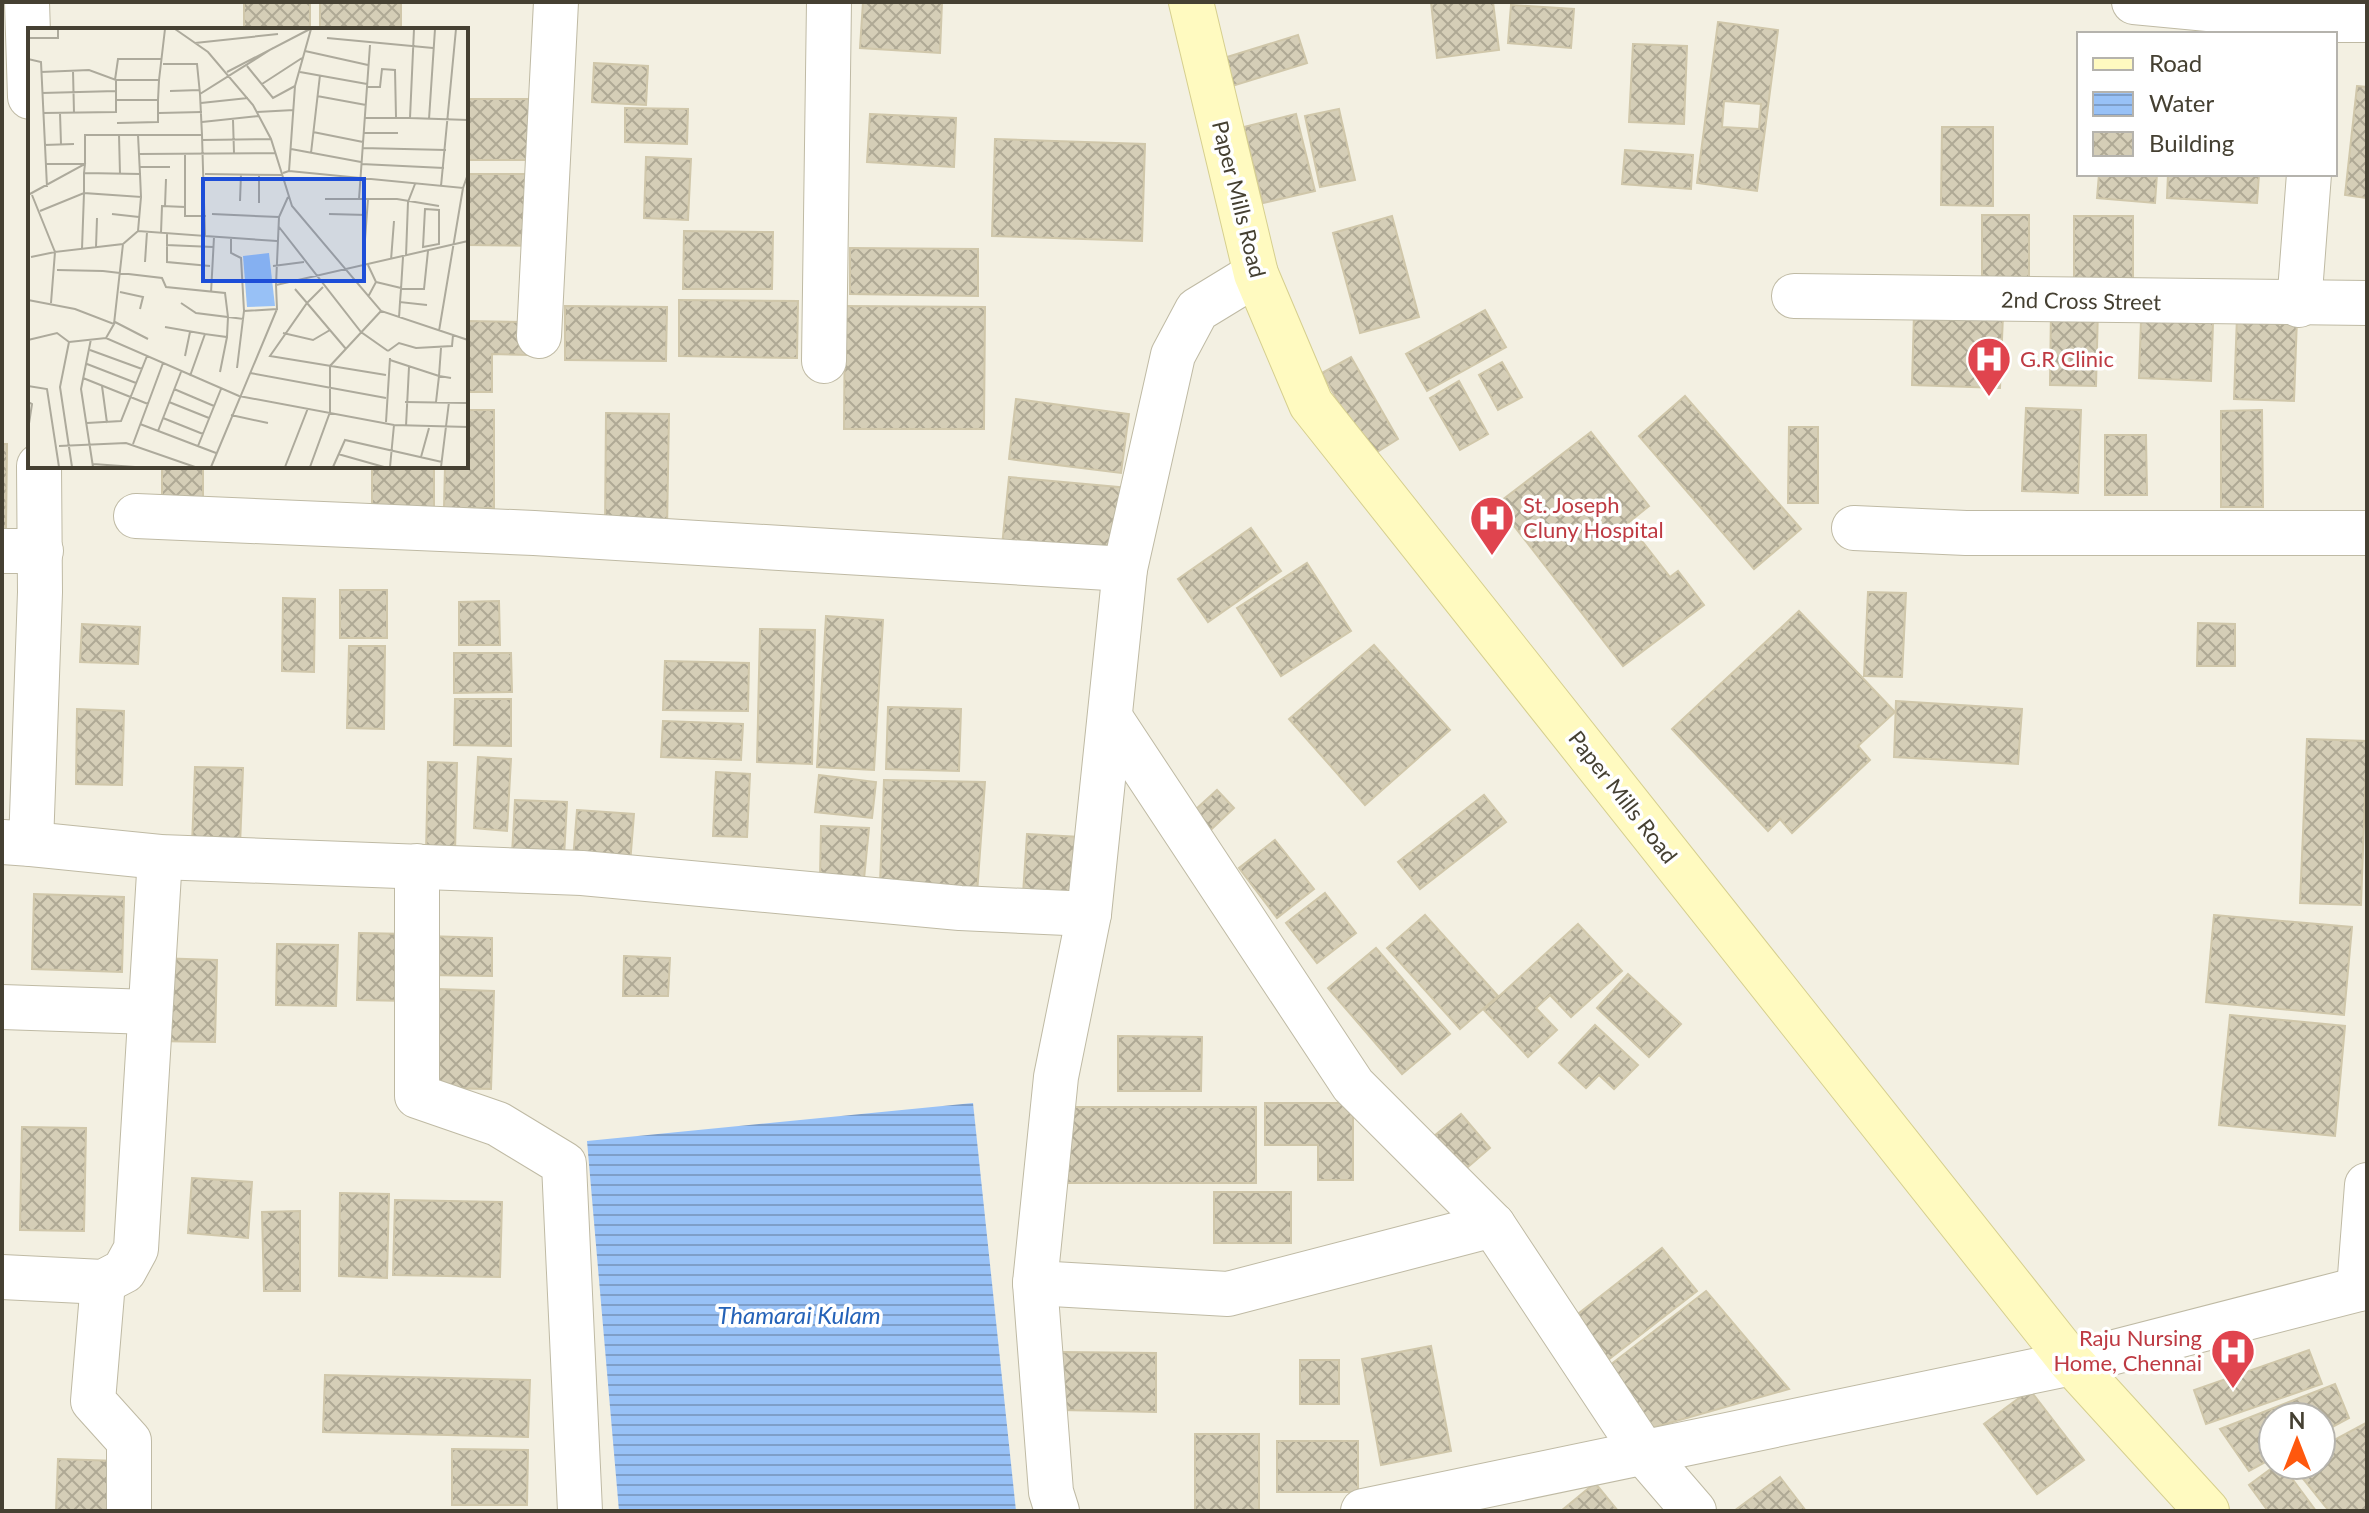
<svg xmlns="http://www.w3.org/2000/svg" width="2369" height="1513" font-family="Lato,sans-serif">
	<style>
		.water { fill: url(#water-rules) }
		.building { fill: url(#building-cross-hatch); stroke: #d0c7aa; stroke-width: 2; fill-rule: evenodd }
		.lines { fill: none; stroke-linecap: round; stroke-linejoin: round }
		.minor-casing { stroke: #bfbaa4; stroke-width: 46 }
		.tertiary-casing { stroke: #bfbaa4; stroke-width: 46 }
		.secondary-casing { stroke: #d6cf8e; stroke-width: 46 }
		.minor { stroke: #fff; stroke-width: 44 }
		.tertiary { stroke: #fff; stroke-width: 44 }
		.secondary { stroke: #fffac0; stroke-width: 44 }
		.labels { text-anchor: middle; stroke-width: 7; stroke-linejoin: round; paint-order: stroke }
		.street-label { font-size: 22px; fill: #454032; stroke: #fff }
		.health-label { font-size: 22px; fill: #be3a42; stroke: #fff; text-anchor: start }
		.water-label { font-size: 24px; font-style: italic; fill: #2462b8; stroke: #fff }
		.inset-road { fill: none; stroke: #adaa9c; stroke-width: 2 }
		.view { fill: #1d4ed8; fill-opacity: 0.15; stroke: #1d4ed8; stroke-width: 4 }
		.inset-edge { fill: none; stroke: #454032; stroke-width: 4 }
	</style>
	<defs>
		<pattern id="water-rules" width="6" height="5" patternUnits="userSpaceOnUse" patternTransform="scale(2)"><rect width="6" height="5" fill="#98c1f6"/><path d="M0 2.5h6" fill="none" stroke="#7e9ec8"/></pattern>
		<pattern id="building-cross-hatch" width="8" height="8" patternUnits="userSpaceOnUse" patternTransform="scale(2)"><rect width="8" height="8" fill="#d5ceb7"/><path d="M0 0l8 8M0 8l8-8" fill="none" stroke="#afa995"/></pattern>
	</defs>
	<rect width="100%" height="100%" fill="#f3f0e2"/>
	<polygon class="water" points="973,1103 1016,1511 619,1511 587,1141"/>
	<g class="building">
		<rect x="244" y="2" width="66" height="28"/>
		<rect x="320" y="2" width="81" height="28"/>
		<polygon points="863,2 942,2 940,53 860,48"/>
		<polygon points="1431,2 1493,2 1499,50 1437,58"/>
		<polygon points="1511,5 1574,9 1571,48 1508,43"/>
		<path d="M1718,22L1778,30L1757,191L1697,183ZM1724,101L1761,104L1759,129L1722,127Z"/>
		<polygon points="1298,35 1307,63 1232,86 1224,58"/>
		<polygon points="1633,44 1687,46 1684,124 1629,122"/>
		<polygon points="594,63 648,66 646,105 592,102"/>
		<polygon points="2357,86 2367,87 2367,198 2345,195"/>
		<polygon points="466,99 538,99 537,160 466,160"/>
		<polygon points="625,108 688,109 687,144 625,142"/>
		<polygon points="1339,109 1355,180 1320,187 1305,116"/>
		<polygon points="870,114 956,118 954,167 867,162"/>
		<polygon points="1296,114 1315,191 1263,203 1244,127"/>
		<polygon points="1942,127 1993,127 1993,206 1941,205"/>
		<polygon points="995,139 1145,144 1142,241 992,236"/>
		<polygon points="1625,150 1693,155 1691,189 1622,184"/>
		<polygon points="646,157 691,159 688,220 644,218"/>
		<polygon points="466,174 544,174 544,246 466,245"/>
		<polygon points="2099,174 2157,174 2155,203 2097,198"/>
		<polygon points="2168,174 2259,174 2257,203 2167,198"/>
		<rect x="1982" y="215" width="47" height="74"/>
		<polygon points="1392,216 1419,317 1360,333 1333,233"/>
		<rect x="2074" y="216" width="59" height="85"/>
		<polygon points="684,231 773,232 772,289 683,289"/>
		<polygon points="850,248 978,249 978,296 850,294"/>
		<polygon points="679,300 798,301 797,358 679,356"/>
		<polygon points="565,306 667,307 666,361 565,360"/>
		<polygon points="845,306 985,307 984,429 844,429"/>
		<polygon points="2051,308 2098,309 2096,386 2050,385"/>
		<polygon points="1485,310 1506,347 1427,391 1406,354"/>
		<polygon points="1914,312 2003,315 2000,388 1912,385"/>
		<polygon points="2237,316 2297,318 2294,401 2234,399"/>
		<polygon points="2141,320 2213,323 2211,381 2139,378"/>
		<polygon points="466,321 529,322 529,355 492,354 492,392 466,392"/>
		<polygon points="1351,357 1398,439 1369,457 1322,373"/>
		<polygon points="1502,362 1522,397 1498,410 1479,375"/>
		<polygon points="1459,381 1488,434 1460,450 1430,398"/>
		<polygon points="1685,396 1801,529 1754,569 1639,436"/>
		<polygon points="1016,399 1129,414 1121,473 1009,459"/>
		<polygon points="2026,408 2081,410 2078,493 2022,491"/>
		<polygon points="466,410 494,410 494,508 444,508 445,466 466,466"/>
		<polygon points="2262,410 2263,507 2221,507 2221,411"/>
		<polygon points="606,413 669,414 667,531 605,531"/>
		<polygon points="1789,427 1818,427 1818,503 1788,503"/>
		<polygon points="1591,432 1649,506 1628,523 1670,577 1678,571 1704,605 1623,666 1497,504"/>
		<polygon points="2105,435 2146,435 2147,495 2105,495"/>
		<polygon points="2,444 7,444 6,530 2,530"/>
		<rect x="162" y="466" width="41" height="42"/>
		<rect x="372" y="466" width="62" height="52"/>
		<polygon points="1009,477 1129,488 1123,558 1002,546"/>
		<polygon points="1251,528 1281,571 1208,622 1178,579"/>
		<polygon points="1307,563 1351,631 1281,676 1237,608"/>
		<rect x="340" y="590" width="47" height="48"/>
		<polygon points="1868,592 1906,593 1902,677 1864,676"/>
		<polygon points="283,598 315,599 314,672 282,671"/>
		<polygon points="499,601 500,645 459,645 459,602"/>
		<polygon points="1799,611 1895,712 1858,746 1870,760 1792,833 1780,819 1768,831 1672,729"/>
		<polygon points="826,616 883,620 874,770 817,767"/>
		<polygon points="2198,623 2235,624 2235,666 2197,666"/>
		<polygon points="82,624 140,627 138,664 80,662"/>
		<polygon points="760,629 815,630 812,764 757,762"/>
		<polygon points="1374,645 1450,730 1365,805 1289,719"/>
		<polygon points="349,646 385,646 384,729 347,728"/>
		<polygon points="454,653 511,653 512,692 454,693"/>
		<polygon points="665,661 749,663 748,711 663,710"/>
		<polygon points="455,699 511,699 511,746 454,745"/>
		<polygon points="1896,701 2022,709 2018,764 1894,757"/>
		<polygon points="888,707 961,709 959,771 886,769"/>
		<polygon points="77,709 124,711 122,785 76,784"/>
		<polygon points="663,721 743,724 741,760 661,757"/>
		<polygon points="2307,739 2367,741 2361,905 2300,903"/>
		<polygon points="478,757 511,759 507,831 474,828"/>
		<polygon points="428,762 457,763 455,854 426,853"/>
		<polygon points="195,767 243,768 240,846 192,845"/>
		<polygon points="716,772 750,774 747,837 713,836"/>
		<polygon points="819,775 876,782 872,818 815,812"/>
		<polygon points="884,780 985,782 977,894 880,883"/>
		<polygon points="1217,790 1234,808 1201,839 1184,820"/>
		<polygon points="1484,795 1506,822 1420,889 1398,862"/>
		<polygon points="515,800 567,802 564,857 512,854"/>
		<polygon points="577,810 634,814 630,864 573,860"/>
		<polygon points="821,826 869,828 864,879 820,877"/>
		<polygon points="1027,834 1080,837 1077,897 1023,894"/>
		<polygon points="1275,840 1314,889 1277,918 1239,868"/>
		<polygon points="1325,893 1356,933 1317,963 1286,923"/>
		<polygon points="34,894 124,897 122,972 32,969"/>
		<polygon points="1425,915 1498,996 1460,1029 1387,948"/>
		<polygon points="2214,915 2352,927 2344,1015 2206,1002"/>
		<polygon points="1578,924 1622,971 1571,1017 1550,995 1536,1008 1557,1030 1528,1057 1484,1010"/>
		<polygon points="359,933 410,934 409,1001 357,1000"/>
		<polygon points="425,936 492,938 492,976 425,975"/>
		<polygon points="277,944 338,945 336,1006 276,1005"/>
		<polygon points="1376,948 1450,1034 1402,1074 1328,988"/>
		<polygon points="624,956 670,958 668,996 623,996"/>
		<polygon points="155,958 217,960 215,1042 153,1041"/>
		<polygon points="1628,974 1681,1024 1649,1057 1597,1008"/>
		<polygon points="438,989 494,991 491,1089 436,1088"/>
		<polygon points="2230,1015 2345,1026 2335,1136 2219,1125"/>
		<polygon points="1595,1025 1638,1065 1614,1089 1599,1075 1586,1088 1559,1063"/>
		<polygon points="1118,1036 1202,1037 1201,1091 1118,1091"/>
		<polygon points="1265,1103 1353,1103 1353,1180 1318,1180 1318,1145 1265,1145"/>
		<rect x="1062" y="1107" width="194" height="76"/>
		<polygon points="1461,1114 1490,1148 1462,1172 1433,1137"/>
		<polygon points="22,1127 86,1128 84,1231 20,1230"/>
		<polygon points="192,1178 252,1182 248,1238 188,1233"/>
		<rect x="1214" y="1192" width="77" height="51"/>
		<polygon points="340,1193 389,1194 387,1278 339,1276"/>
		<polygon points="395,1200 502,1202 500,1277 393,1275"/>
		<polygon points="300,1211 300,1291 264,1291 262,1212"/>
		<polygon points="1662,1248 1697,1291 1604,1363 1569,1321"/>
		<polygon points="1706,1291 1789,1389 1652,1428 1597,1375"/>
		<polygon points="1431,1346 1451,1451 1381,1465 1362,1359"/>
		<polygon points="2309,1350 2322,1384 2206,1424 2194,1390"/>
		<polygon points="1061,1352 1156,1353 1156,1412 1061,1410"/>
		<rect x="1300" y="1360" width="39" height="44"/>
		<polygon points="325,1375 530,1380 528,1437 323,1432"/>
		<polygon points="2335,1384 2349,1418 2321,1433 2321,1417 2273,1417 2273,1458 2249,1471 2220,1429"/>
		<polygon points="2030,1390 2084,1460 2037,1494 1984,1424"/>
		<polygon points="2366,1423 2367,1511 2329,1511 2292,1465 2321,1465 2321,1447"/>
		<rect x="1195" y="1434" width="64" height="77"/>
		<rect x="1277" y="1441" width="81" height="51"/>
		<polygon points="452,1449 528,1450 527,1505 452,1505"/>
		<polygon points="58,1459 117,1461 111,1511 56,1511"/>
		<polygon points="2276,1465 2282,1465 2316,1511 2268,1511 2249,1485"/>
		<polygon points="1780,1477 1806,1511 1734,1511"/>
		<polygon points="1595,1483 1618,1511 1561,1511"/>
	</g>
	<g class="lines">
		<g class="minor-casing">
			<g id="minor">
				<polyline points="27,2 30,97"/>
				<polyline points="2134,2 2322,20 2367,20"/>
				<polyline points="1794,296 2367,303"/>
				<polyline points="2299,305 2309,174"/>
				<polyline points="539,336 556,2"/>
				<polyline points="824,361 829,2"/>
				<polyline points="136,516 534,533 1125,569"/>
				<polyline points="1854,528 1966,533 2367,533"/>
				<polyline points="2,551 41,551"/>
				<polyline points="1111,719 1353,1085 1493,1225 1644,1453 1694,1511"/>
				<polyline points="3,842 31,844 40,592 39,466"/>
				<polyline points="31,844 160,857 582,873 960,908 1089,914"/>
				<polyline points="417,866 417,1096 498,1124 564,1164 580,1511"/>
				<polyline points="2,1007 150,1012"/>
				<polyline points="2,1277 103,1282 124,1271 136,1249 160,857"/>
				<polyline points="103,1282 93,1401 129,1441 129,1511"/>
				<polyline points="1035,1283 1228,1294 1493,1225"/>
				<polyline points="2359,1289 2367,1185"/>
				<polyline points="1057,1511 1051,1492 1035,1283 1056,1077 1089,914 1125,569 1173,355 1197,310 1256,274"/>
				<polyline points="1363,1511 2072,1363"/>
			</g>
		</g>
		<g class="tertiary-casing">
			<polyline id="tertiary" points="2072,1363 2367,1287"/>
		</g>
		<g class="secondary-casing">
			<polyline id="secondary" points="1191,2 1256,274 1311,404 2072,1363 2207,1511"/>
		</g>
		<use href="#minor" class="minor"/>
		<use href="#tertiary" class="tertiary"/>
		<use href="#secondary" class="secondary"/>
	</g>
	<defs>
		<g id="hospital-pin" transform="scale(2.3)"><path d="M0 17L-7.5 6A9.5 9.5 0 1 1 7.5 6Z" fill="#e0444e" stroke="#fff"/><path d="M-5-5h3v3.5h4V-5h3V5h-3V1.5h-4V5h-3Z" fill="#fff"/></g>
	</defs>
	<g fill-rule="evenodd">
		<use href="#hospital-pin" x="1989" y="359"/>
		<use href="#hospital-pin" x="1492" y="518"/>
		<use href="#hospital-pin" x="2233" y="1351"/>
	</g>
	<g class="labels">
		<g class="street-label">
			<text transform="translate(1239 199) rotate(76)" y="8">Paper Mills Road</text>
			<text transform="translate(2081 301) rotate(1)" y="8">2nd Cross Street</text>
			<text transform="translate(1623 797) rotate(52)" y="8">Paper Mills Road</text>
		</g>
		<g class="health-label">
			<text x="2020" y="367">G.R Clinic</text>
			<text x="1523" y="513">St. Joseph<tspan x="1523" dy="25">Cluny Hospital</tspan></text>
			<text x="2202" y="1346" text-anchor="end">Raju Nursing<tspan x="2202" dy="25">Home, Chennai</tspan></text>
		</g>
		<g class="water-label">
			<text x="799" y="1324">Thamarai Kulam</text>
		</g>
	</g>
	<g transform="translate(28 28)">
		<rect width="440" height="440" fill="#f3f0e2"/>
		<path d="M241,225L247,278L219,279L215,228Z" fill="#98c1f6"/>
		<path class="inset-road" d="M147,1L180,24L225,77L243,111L264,178L353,283L440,312M386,1L382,90L440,92M1,10H30V1M299,10L405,20M167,15L250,6M277,23L340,37M0,31L13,34L19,159M135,36H169L172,66M219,38L245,70L267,58M45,43L46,85M13,44L61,42L88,52H131L137,1M199,44L282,1M272,44L339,56M87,52L90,31H134M234,56L274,30M339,59H352L354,41L367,42L368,89M142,63L172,62M14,65L88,63V52M289,68L338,77M87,72H130L131,52M173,75L220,70M229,84L266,82M15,85L88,84V63M32,85L33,116M131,85L174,84M337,90H382M401,91L407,1M205,92L206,125M174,94L231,88M89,95L130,94V72M285,104L335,114M335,105H370M91,107L92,146M110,107L112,146M174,112L243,111M16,117L46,116M334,120L418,122M263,121L333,134M157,125V179M283,125L292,47M111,126L248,125M17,136H57L56,145V165L113,169L112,146L56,145M333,136L416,140M112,139H142M261,143L435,160L440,146M255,145L261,143L267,58L283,1M177,146L255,147M413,158L428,1M0,167L57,136V107H174L172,66L245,20M4,167L27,224L95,216L110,203L177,208L174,107M297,171H369L411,178M331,171L342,17M212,173L213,146M231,175V147M137,178L138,151M397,181L411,182V216L395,219ZM12,183L56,165L54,221M84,186L111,189M184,186L251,189M301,186L339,187M251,199L333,304L360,323M110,203L113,169M133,205L134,178L157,179V188H178M139,206V234L182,238M177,208L249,213M203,209V225L213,230L216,283M138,217L185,219M68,219L69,190M378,228L380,174L387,156M3,229L27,224L23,275M363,232L366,193M117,234L119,204M245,238L276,234M335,238L340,171M29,242L75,243L134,250L138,259L197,265L200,289L168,285L153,275M348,254L373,260M248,257L251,189L260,169M267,261L279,275L295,259M373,261L375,229M92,264L115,269L112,281M183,265L186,209M340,269L348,254L340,237M0,272L47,281L86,296L78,310M372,274L373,261H396L400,223M371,290L372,274L399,277M87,294L120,311M86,296L95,216M137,299L177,306M411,303L435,160M255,305L285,312L302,302M63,311L53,361L65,439M0,312L29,305L41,314M41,314L78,310L211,368L366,397L440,399M41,314L32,359L44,439M413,320L411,348L423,350M318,321L279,275L242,328L358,347M62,322L114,341M360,323L371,315L388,320L424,318L425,307M157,328L162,304M362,332L411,348L408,374M59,336L108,355M209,340L215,291M192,344L199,309M222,345L358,370M162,348L177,306L199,309L200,289L215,291L216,283L249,281L248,257L440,213M55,350L120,376M0,358L19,361L31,439M74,358L79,395M146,361L186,378M0,374L4,376L0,402M141,374L181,390M377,374L440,375M203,387L240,395M135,390L175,406M358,394L362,330M59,395L93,393L119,328M112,396L188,425M378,398L381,339M130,403L153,344M105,416L135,335M31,418L98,415L167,439M170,418L193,361M310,426L356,439M393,429L401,400M65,436L107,439M183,439L249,281M257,439L280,380M282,439L302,384V338L353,283M305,439L317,412L414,434M362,439L366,397M413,439L421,374"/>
		<path class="view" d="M175,151H336V253H175Z"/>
		<rect width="440" height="440" class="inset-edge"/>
	</g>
	<rect width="2369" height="1513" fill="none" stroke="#454032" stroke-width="8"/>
	<rect x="2077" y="32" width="260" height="144" fill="#ffffff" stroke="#b5b3ad" stroke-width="2"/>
	<rect x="2093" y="58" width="40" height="12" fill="#fffac0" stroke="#b5b3ad" stroke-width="2"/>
	<text x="2149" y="72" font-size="24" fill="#454032">Road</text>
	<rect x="2093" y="92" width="40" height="24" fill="url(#water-rules)" stroke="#b5b3ad" stroke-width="2"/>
	<text x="2149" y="112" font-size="24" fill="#454032">Water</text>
	<rect x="2093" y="132" width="40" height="24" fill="url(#building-cross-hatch)" stroke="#b5b3ad" stroke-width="2"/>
	<text x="2149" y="152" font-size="24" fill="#454032">Building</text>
	<g transform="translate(2297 1441)"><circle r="38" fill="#ffffff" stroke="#b5b3ad" stroke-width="2"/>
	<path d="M0-6L14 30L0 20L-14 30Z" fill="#ff580d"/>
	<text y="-12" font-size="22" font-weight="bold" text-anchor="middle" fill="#454032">N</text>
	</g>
</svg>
